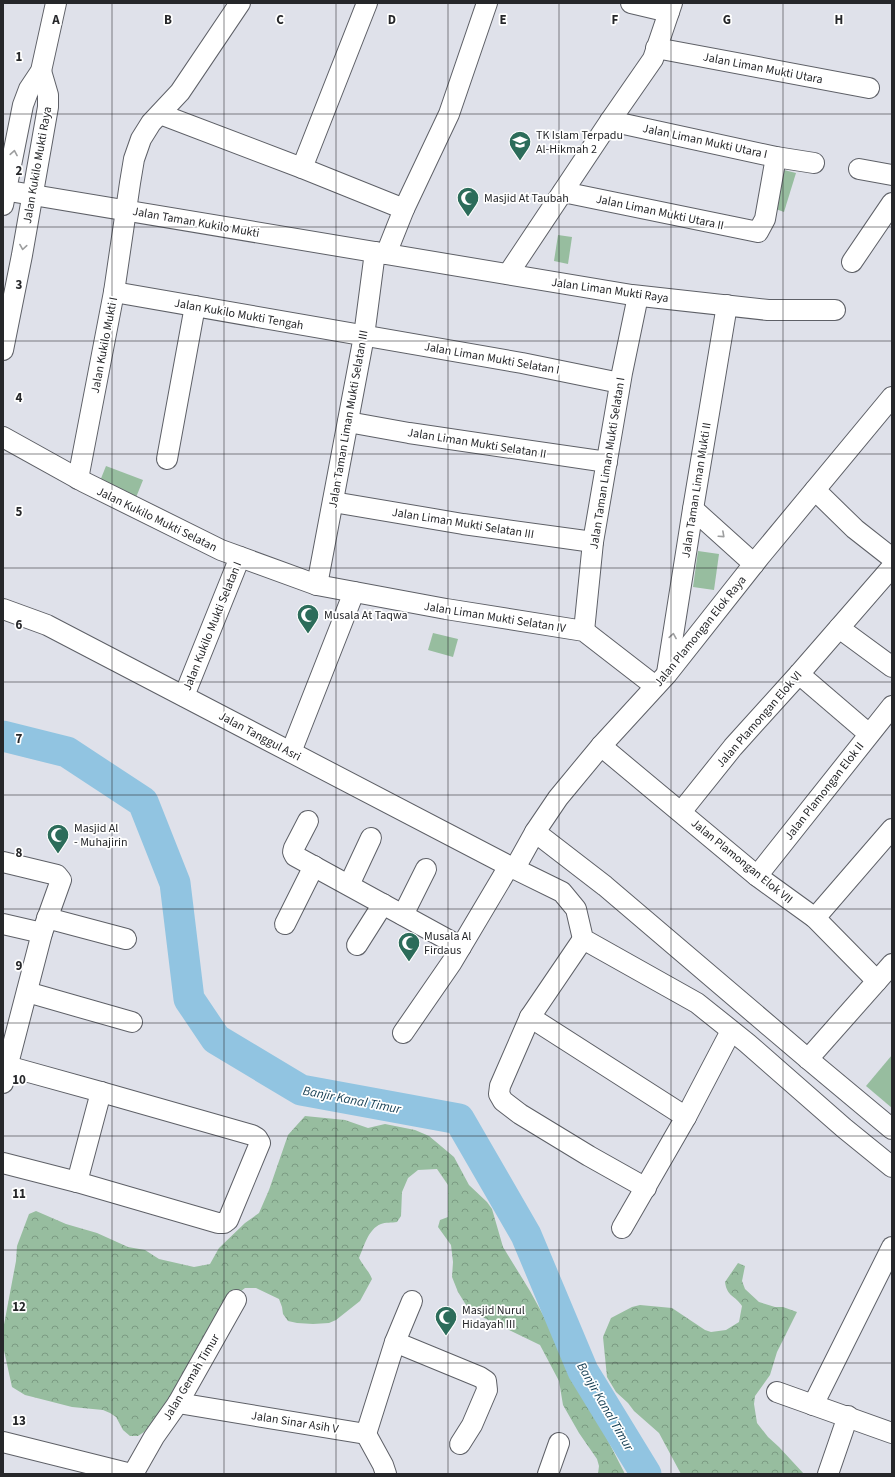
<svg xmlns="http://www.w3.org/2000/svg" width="895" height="1477" font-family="'Source Sans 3',sans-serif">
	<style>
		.forest { fill: url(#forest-crowns) }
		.pitch { fill: #97bd9f }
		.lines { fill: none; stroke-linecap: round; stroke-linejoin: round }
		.river { stroke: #91c4e1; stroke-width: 31 }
		.minor-casing { stroke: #5e6067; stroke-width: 22 }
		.minor { stroke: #fff; stroke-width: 20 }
		.oneway { stroke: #9d9e9f }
		.grid { fill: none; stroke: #26272a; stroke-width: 1; stroke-opacity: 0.55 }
		.labels { text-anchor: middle; stroke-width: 3.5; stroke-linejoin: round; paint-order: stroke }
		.street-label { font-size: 12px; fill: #26272a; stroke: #fff }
		.poi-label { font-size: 12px; fill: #26272a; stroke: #fff; text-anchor: start }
		.water-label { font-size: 13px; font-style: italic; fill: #133d52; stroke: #fff }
		.grid-label { font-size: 13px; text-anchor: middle; font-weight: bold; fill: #26272a; stroke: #fff; stroke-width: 3.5; stroke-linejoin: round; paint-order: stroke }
	</style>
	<defs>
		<pattern id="forest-crowns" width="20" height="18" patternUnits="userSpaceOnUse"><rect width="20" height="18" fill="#97bd9f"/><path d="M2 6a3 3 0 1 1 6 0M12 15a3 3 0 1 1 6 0" fill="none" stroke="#7b9a82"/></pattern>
	</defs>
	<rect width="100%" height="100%" fill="#dfe1ea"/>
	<g class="forest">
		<path d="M305,1116L345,1120L368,1128L385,1124L415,1130L429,1136L454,1157L469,1185L487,1202L492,1209L503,1247L530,1291L560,1346L578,1378L591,1402L600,1425L625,1474H598L599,1466L597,1459L579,1433L563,1405L559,1381L540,1345L480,1316L466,1305L458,1292L452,1277L453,1262L451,1245L438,1227L440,1220L448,1217V1185L437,1169L418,1170L408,1178L402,1192L401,1216L397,1222C392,1223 385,1222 381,1224C368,1229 364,1247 359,1258C363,1266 369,1271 372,1279L360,1301L336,1320L329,1323L313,1324L297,1323L288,1321L283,1314L282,1307L279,1299L256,1288H245L227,1302L174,1401L154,1420L144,1432L138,1436H130L123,1430L116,1417L110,1413L103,1410L72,1407L33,1397L25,1395L12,1387L3,1346V1330L16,1261L17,1246L29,1214L36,1211L66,1224L97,1233L128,1247L145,1250L159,1259L194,1267L210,1264L219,1248L245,1223L259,1213L269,1190L288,1135Z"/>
		<path d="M738,1263L745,1266L742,1281L745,1289L759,1302L775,1307H783L797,1312L777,1352L770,1375L755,1396L754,1404L757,1423L768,1437L779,1447L804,1474H681L659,1433L634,1411L628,1403L616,1392L607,1377L603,1337L611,1318L632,1307L640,1305L672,1308L705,1330L711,1332L726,1330L739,1322L742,1306C735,1295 727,1297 725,1282Z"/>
	</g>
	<g class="pitch">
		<polygon points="784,170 796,173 784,212 773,208"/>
		<polygon points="558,235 572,237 568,264 554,261"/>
		<polygon points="106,466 143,480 135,500 98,486"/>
		<polygon points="698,551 719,554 714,590 693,587"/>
		<polygon points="433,633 458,639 453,657 428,650"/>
		<polygon points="892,1055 892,1108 866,1086"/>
	</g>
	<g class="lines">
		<polyline class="river" points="3,736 67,752 143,802 175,883 189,999 216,1039 301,1090 459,1119 526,1235 583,1371 646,1474"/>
		<g class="minor-casing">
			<g id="minor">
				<polyline points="631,3 669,12"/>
				<polyline points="656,48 869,88"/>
				<polyline points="160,114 302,168 404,209"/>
				<polyline points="610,121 776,157 814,163"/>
				<polyline points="302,168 367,3"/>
				<polyline points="859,169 892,175"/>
				<polyline points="3,190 632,295 768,310 835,310"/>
				<polyline points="563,192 758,232 765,219 776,157"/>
				<polyline points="3,205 23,105 29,89 41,71 56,3"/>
				<polyline points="386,254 404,209 449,114 487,3"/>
				<polyline points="852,262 892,203"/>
				<polyline points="508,274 610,121 653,59 672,3"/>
				<polyline points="114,292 522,363 620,383"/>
				<polyline points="3,350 22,255 48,107 48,95 41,71"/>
				<polyline points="348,422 409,433 607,462"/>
				<polyline points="3,437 84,482 221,550 317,585 446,609 584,631 655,686"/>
				<polyline points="167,459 195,306"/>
				<polyline points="78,479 114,292 130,183 134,159 141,139 151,123 180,92 240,3"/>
				<polyline points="815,490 855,529 892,558"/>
				<polyline points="333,502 463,524 593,542"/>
				<polyline points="693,509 754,564"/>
				<polyline points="317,585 364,336 375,252"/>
				<polyline points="3,609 47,625 509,866 562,892 576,909 583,939 697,1003 747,1043 844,1128 892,1167"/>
				<polyline points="839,628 892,667"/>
				<polyline points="584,631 593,542 622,373 638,296"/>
				<polyline points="667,673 693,509 727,305"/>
				<polyline points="799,674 869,734"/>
				<polyline points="184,696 240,557"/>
				<polyline points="601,746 757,876 815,918 877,981"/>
				<polyline points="291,752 354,592"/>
				<polyline points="681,812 733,747 799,674 892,567"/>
				<polyline points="308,821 294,848 293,852 295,856 461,947"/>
				<polyline points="535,832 605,886 808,1059 892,1129"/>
				<polyline points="3,862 57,875 61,880 42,933 3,1083"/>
				<polyline points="515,868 535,832 558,798 601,746 667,674 761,555 892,397"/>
				<polyline points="757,876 892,706"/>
				<polyline points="349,885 371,838"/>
				<polyline points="403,915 426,869"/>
				<polyline points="47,918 126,939"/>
				<polyline points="815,918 892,829"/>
				<polyline points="3,924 42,933"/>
				<polyline points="285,924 314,866"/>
				<polyline points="583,939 530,1017 500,1086 499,1094 503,1101 520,1114 589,1156 646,1188"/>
				<polyline points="357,945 383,904"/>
				<polyline points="27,992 132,1022"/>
				<polyline points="530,1017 686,1117"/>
				<polyline points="403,1033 452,962 509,866"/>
				<polyline points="808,1059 892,964"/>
				<polyline points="3,1163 77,1182 218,1223 224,1223 228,1220 260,1143 257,1138 252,1135 101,1092 7,1066"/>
				<polyline points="77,1182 101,1092"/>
				<polyline points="622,1228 686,1117 731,1031"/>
				<polyline points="395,1342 480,1377 486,1381 487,1390 472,1425 460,1444"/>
				<polyline points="777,1392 892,1433"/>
				<polyline points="178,1403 366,1434"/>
				<polyline points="813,1405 892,1247"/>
				<polyline points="366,1434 395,1342 412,1301"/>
				<polyline points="366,1434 383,1465 386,1474"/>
				<polyline points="3,1442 131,1474"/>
				<polyline points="133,1474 154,1437 178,1403 236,1300"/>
				<polyline points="548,1474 559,1443"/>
				<polyline points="828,1474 848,1416"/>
			</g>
		</g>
		<use href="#minor" class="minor"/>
	</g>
	<defs><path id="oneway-chevron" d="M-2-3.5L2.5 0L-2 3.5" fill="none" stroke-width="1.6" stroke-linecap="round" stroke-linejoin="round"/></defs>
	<g class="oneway">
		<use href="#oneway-chevron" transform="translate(14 153) rotate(-80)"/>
		<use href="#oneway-chevron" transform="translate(23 247) rotate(99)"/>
		<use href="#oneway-chevron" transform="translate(722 535) rotate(42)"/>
		<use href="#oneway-chevron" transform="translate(673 636) rotate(-81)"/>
	</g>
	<path class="grid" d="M112,3V1474M224,3V1474M336,3V1474M448,3V1474M559,3V1474M671,3V1474M783,3V1474M3,114H892M3,227H892M3,341H892M3,454H892M3,568H892M3,682H892M3,795H892M3,909H892M3,1023H892M3,1136H892M3,1250H892M3,1363H892"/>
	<defs>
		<g id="school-pin" transform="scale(1.15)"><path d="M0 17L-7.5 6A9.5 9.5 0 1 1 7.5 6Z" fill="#2c6c5a" stroke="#fff"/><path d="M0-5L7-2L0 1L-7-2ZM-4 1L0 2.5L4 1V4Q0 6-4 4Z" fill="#fff"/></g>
		<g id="mosque-pin" transform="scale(1.15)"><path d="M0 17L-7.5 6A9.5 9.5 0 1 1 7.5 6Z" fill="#2c6c5a" stroke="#fff"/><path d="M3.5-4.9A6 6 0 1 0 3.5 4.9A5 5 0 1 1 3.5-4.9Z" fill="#fff"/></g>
	</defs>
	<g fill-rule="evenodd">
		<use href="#school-pin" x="520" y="142"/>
		<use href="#mosque-pin" x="468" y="198"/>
		<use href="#mosque-pin" x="308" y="615"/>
		<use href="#mosque-pin" x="58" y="835"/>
		<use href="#mosque-pin" x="409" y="943"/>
		<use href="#mosque-pin" x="446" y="1317"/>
	</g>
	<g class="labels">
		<g class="street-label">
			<text transform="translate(763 68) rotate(11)" y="4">Jalan Liman Mukti Utara</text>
			<text transform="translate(705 141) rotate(12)" y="4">Jalan Liman Mukti Utara I</text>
			<text transform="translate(37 165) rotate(-80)" y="4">Jalan Kukilo Mukti Raya</text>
			<text transform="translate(660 212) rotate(12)" y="4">Jalan Liman Mukti Utara II</text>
			<text transform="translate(196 222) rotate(10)" y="4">Jalan Taman Kukilo Mukti</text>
			<text transform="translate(610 290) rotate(8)" y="4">Jalan Liman Mukti Raya</text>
			<text transform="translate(239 314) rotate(10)" y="4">Jalan Kukilo Mukti Tengah</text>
			<text transform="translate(104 345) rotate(-79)" y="4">Jalan Kukilo Mukti I</text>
			<text transform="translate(492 358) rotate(10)" y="4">Jalan Liman Mukti Selatan I</text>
			<text transform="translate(348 419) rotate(-80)" y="4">Jalan Taman Liman Mukti Selatan III</text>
			<text transform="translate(477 443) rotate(9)" y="4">Jalan Liman Mukti Selatan II</text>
			<text transform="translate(607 463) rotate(-81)" y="4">Jalan Taman Liman Mukti Selatan I</text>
			<text transform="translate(696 490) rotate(-81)" y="4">Jalan Taman Liman Mukti II</text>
			<text transform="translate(157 519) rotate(26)" y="4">Jalan Kukilo Mukti Selatan</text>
			<text transform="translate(463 523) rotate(9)" y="4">Jalan Liman Mukti Selatan III</text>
			<text transform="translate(495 617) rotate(9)" y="4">Jalan Liman Mukti Selatan IV</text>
			<text transform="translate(212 626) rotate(-68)" y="4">Jalan Kukilo Mukti Selatan I</text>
			<text transform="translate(700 631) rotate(-51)" y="4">Jalan Plamongan Elok Raya</text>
			<text transform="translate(759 719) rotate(-49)" y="4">Jalan Plamongan Elok VI</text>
			<text transform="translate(260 736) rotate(28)" y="4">Jalan Tanggul Asri</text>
			<text transform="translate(824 791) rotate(-52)" y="4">Jalan Plamongan Elok II</text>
			<text transform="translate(742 861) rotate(39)" y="4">Jalan Plamongan Elok VII</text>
			<text transform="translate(191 1377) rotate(-59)" y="4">Jalan Gemah Timur</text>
			<text transform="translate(295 1422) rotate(9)" y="4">Jalan Sinar Asih V</text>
		</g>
		<g class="poi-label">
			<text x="536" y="139">TK Islam Terpadu<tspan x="536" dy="14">Al-Hikmah 2</tspan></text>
			<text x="484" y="202">Masjid At Taubah</text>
			<text x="324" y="619">Musala At Taqwa</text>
			<text x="74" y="832">Masjid Al<tspan x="74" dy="14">- Muhajirin</tspan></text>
			<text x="424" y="940">Musala Al<tspan x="424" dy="14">Firdaus</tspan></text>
			<text x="462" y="1314">Masjid Nurul<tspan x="462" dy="14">Hidayah III</tspan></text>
		</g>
		<g class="water-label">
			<text transform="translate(352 1099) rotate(11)" y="5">Banjir Kanal Timur</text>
			<text transform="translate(606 1406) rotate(60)" y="5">Banjir Kanal Timur</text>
		</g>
	</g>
	<g class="grid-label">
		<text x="56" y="24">A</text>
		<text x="168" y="24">B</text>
		<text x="280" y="24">C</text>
		<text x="392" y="24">D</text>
		<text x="503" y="24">E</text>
		<text x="615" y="24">F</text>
		<text x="727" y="24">G</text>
		<text x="839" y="24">H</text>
		<text x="19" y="61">1</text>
		<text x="19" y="175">2</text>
		<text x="19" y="289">3</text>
		<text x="19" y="402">4</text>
		<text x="19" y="516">5</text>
		<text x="19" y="629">6</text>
		<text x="19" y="743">7</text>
		<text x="19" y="857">8</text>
		<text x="19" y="970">9</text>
		<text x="19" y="1084">10</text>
		<text x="19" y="1198">11</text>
		<text x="19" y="1311">12</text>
		<text x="19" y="1425">13</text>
	</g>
	<rect width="895" height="1477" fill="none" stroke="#26272a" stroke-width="8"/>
</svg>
